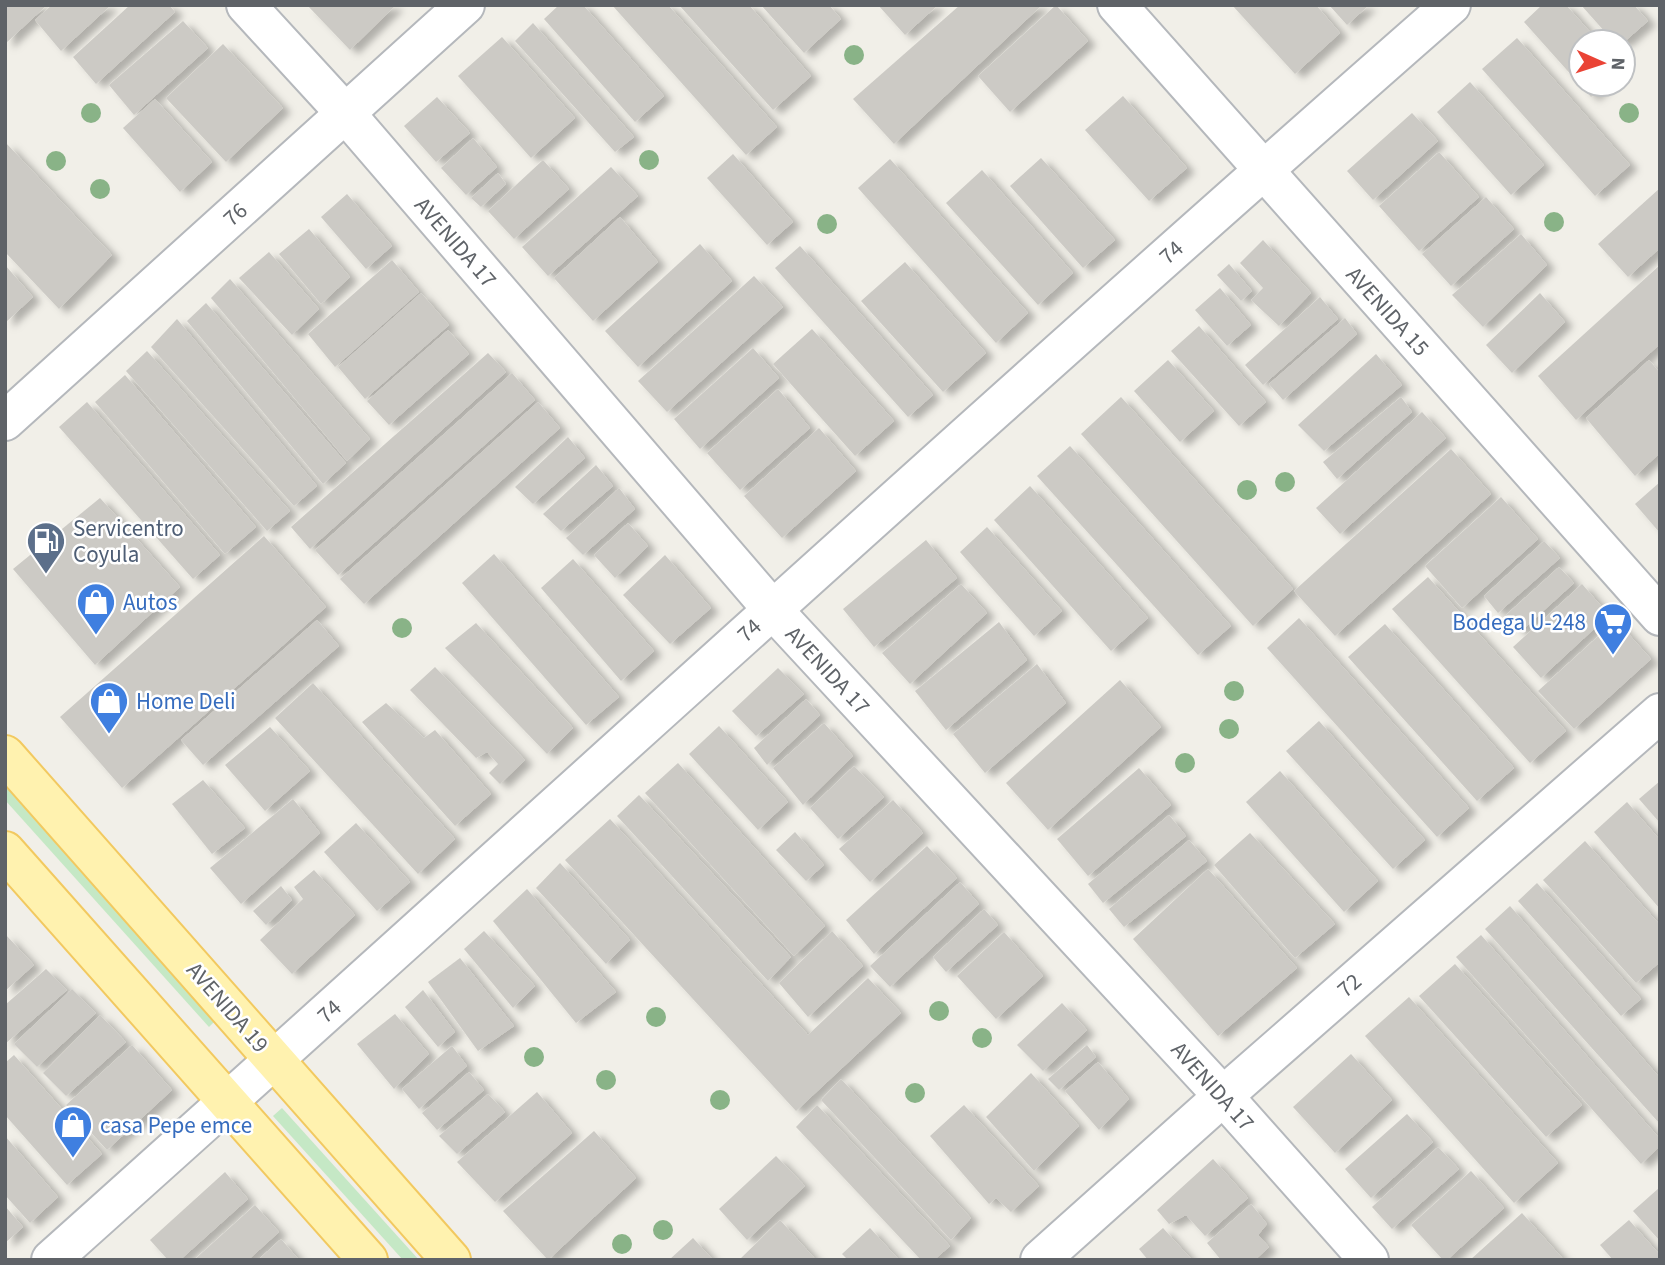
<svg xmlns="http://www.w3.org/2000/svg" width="1665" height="1265" font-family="'Source Sans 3',sans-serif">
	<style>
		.green { fill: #c5e8c5 }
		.building { fill: #cccac5; filter: url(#shadow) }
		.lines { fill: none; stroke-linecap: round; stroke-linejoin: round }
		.minor-casing { stroke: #b5b8bc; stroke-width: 42 }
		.major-casing { stroke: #f2c960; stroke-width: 42 }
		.minor { stroke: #fff; stroke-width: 38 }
		.major { stroke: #fff2af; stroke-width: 38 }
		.tree { fill: #89b387 }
		.labels { text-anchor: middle; stroke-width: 5; stroke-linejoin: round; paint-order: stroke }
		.street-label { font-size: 23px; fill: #5f6368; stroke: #fff }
		.service-label { font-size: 23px; fill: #4e5e75; stroke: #fff; text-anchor: start }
		.shop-label { font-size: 23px; fill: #366cbe; stroke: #fff; text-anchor: start }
	</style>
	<defs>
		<filter id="shadow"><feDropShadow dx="8" dy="4.5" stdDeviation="3.5" flood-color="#0004"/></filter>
	</defs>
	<rect width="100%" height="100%" fill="#f1efe8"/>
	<g class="green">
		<polygon points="5,785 217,1019 209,1027 5,800"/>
		<polygon points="282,1108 419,1260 403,1260 273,1116"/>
	</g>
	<g class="building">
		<polygon points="5,5 47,5 5,44"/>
		<polygon points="52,5 111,5 61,51 35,20"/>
		<polygon points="130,5 169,5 175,12 96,84 73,57"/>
		<polygon points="307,5 396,5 350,50"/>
		<polygon points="559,5 583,5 664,96 635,122 544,19"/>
		<polygon points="612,5 668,5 777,127 746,155"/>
		<polygon points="679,5 749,5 811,76 773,110"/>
		<polygon points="761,5 829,5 841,19 804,53"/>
		<polygon points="878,5 938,5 905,35"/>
		<polygon points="960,5 1042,5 894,144 853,99"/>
		<polygon points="1056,5 1088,41 1010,112 978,76"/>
		<polygon points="1232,5 1316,5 1340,33 1295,74"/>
		<polygon points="1329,5 1369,5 1347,25"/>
		<polygon points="1542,5 1566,5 1599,42 1581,42 1581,84 1606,84 1591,97 1524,22"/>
		<polygon points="1581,5 1634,5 1648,21 1624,42 1614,42"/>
		<polygon points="183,21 208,48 134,115 109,85"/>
		<polygon points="533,23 634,137 615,152 515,41"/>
		<polygon points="502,37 575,118 531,158 458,76"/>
		<polygon points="1517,38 1630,165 1595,196 1482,69"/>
		<polygon points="223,44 283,108 226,162 166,98"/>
		<polygon points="1470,82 1544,165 1511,195 1437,112"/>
		<polygon points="1123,96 1187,168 1149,201 1085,130"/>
		<polygon points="437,97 470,133 436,162 404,126"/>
		<polygon points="155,99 212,162 180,192 123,128"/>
		<polygon points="1412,113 1438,141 1373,200 1347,171"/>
		<polygon points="473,138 497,167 466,195 441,168"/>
		<polygon points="5,142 112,255 59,309 5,252"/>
		<polygon points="1439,152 1479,197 1419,251 1379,206"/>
		<polygon points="733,154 793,222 767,245 707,178"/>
		<polygon points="1041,158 1115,240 1083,268 1010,186"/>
		<polygon points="890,159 1028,313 996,343 858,188"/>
		<polygon points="543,160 569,189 514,239 488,211"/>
		<polygon points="611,167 638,196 548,276 522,247"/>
		<polygon points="982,170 1073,273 1038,305 946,203"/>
		<polygon points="498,173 506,184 481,207 471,198"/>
		<polygon points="1660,188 1660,248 1628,277 1598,244"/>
		<polygon points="347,194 392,246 366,269 321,217"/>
		<polygon points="1486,197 1514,229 1451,286 1422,254"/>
		<polygon points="620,217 658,262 593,321 554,278"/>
		<polygon points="309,229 350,277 321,304 279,254"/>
		<polygon points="1521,234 1547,265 1483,327 1452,295"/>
		<polygon points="1263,240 1311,293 1279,326 1251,300 1263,288 1240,263"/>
		<polygon points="700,244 732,281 638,367 605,331"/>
		<polygon points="800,246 933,395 908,417 775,268"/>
		<polygon points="269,252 319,309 292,335 239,278"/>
		<polygon points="392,260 419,292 335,367 308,334"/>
		<polygon points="905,262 986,353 943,392 861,301"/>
		<polygon points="1229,264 1252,291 1241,301 1217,275"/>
		<polygon points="5,265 33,297 5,323"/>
		<polygon points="1660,265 1660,344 1576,420 1538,376"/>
		<polygon points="754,276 783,307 667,412 638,381"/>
		<polygon points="230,279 370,439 347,461 211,298"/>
		<polygon points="1220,288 1251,325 1227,346 1195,310"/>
		<polygon points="421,293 449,325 365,399 338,367"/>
		<polygon points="1540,293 1565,322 1512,373 1486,345"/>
		<polygon points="1320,297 1338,319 1263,385 1245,365"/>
		<polygon points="206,303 346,463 323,484 187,321"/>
		<polygon points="1345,318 1357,334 1283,400 1269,384"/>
		<polygon points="177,319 317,486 294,506 151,347"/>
		<polygon points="1199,326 1266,402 1239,426 1171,351"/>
		<polygon points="812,329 894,421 855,456 773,364"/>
		<polygon points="448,330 469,354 389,425 367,401"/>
		<polygon points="753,348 779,378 700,449 674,419"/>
		<polygon points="147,351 290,511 267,531 126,371"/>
		<polygon points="488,353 506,372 310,549 291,527"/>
		<polygon points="1376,354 1402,385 1324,451 1298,425"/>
		<polygon points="1168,360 1214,411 1180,442 1134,391"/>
		<polygon points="1649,360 1660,373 1660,453 1635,476 1586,418"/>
		<polygon points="512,373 535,400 338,575 315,550"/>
		<polygon points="125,375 256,527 225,554 95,402"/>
		<polygon points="778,389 810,428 740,490 707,453"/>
		<polygon points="1121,397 1293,589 1253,626 1081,434"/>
		<polygon points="1401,397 1412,412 1337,479 1323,462"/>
		<polygon points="87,402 220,555 193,579 59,427"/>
		<polygon points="538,402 560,428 364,604 340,579"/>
		<polygon points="1422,412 1446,438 1340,534 1316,508"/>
		<polygon points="819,428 856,471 782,538 744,496"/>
		<polygon points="568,437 585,458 533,504 515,487"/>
		<polygon points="1070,446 1231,626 1198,655 1037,476"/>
		<polygon points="1451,449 1491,494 1335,636 1294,591"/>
		<polygon points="596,465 613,486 561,531 543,514"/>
		<polygon points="1660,482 1660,533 1635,504"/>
		<polygon points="1030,486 1148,618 1111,651 994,520"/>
		<polygon points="619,488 635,509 583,555 566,538"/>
		<polygon points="1501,497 1538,539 1462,608 1425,566"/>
		<polygon points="100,498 180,587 95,665 13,569"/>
		<polygon points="628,523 648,546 615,578 594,555"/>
		<polygon points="987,527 1062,611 1034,636 960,552"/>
		<polygon points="264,536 326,607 122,788 60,717"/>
		<polygon points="926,540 957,578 874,647 843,609"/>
		<polygon points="1544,541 1560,558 1498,613 1484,596"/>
		<polygon points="494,554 619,697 586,725 462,583"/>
		<polygon points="665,555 711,608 670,644 623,595"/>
		<polygon points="573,559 654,651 621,681 541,588"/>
		<polygon points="1559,567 1574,583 1520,632 1505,616"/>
		<polygon points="1428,577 1566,731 1530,763 1392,609"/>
		<polygon points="961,584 987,613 910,684 882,653"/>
		<polygon points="1582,584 1609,615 1541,678 1513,647"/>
		<polygon points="1299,618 1469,808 1437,837 1267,648"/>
		<polygon points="317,620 339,646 203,765 181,740"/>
		<polygon points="1616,620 1651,659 1574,729 1538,691"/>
		<polygon points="999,622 1027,660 946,730 915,691"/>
		<polygon points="476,623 573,728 547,754 445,648"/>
		<polygon points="1385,624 1514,768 1477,801 1348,657"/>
		<polygon points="1037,664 1066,703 985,773 953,734"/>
		<polygon points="435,667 525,760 500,784 489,773 498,764 487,752 476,758 410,690"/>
		<polygon points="778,668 804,694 756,736 732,711"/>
		<polygon points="1120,680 1161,727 1048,830 1006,783"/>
		<polygon points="313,683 455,839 418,874 275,718"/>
		<polygon points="806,699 820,715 767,765 754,748"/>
		<polygon points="386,703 424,738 435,730 491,794 455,826 362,722"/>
		<polygon points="1319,721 1425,840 1393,869 1286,751"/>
		<polygon points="824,723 853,756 803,805 773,768"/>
		<polygon points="719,726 788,802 758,830 689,754"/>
		<polygon points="270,727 310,771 265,811 225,765"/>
		<polygon points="678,763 825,926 794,956 645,793"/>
		<polygon points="854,766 884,797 838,839 810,808"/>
		<polygon points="1139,768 1171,805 1088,876 1057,839"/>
		<polygon points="1280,771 1378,881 1344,912 1246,802"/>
		<polygon points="203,780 245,828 212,854 172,804"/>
		<polygon points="1660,781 1660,823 1639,799"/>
		<polygon points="639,795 791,957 768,981 617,816"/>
		<polygon points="293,799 320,833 241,904 210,868"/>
		<polygon points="893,800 923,833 870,882 839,849"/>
		<polygon points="1627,802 1660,840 1660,909 1594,832"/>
		<polygon points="1169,815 1186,836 1103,903 1088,884"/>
		<polygon points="610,819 808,1035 868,978 901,1013 796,1111 565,860"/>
		<polygon points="356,823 410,882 377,911 324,852"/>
		<polygon points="795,832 824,865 806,881 776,850"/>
		<polygon points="1250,833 1335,924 1295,958 1214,865"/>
		<polygon points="1189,840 1207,861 1124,927 1109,909"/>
		<polygon points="1585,841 1660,925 1660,962 1636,983 1543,880"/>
		<polygon points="927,846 957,878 874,954 846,920"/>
		<polygon points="560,863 630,940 606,964 536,888"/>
		<polygon points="1208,869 1297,968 1218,1036 1133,939"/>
		<polygon points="314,870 355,915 292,974 260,940 303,899 294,887"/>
		<polygon points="960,882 979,904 890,987 870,966"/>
		<polygon points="1537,883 1641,999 1621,1016 1518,901"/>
		<polygon points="281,886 292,900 266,925 253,911"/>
		<polygon points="527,889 616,992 576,1023 493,921"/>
		<polygon points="1510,906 1660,1078 1660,1124 1485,929"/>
		<polygon points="984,909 998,925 946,972 933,957"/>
		<polygon points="484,931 535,986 513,1008 464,949"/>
		<polygon points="832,931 863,966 808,1017 779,983"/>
		<polygon points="1004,932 1043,976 996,1019 957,976"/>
		<polygon points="5,934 34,965 5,991"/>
		<polygon points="1481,935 1660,1139 1660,1146 1641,1164 1456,957"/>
		<polygon points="460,958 514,1026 478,1051 428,982"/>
		<polygon points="1455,964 1582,1105 1546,1137 1419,996"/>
		<polygon points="46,969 67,990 5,1044 5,1005"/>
		<polygon points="72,989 96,1013 37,1067 14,1044"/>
		<polygon points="423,990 455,1032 438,1047 405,1007"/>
		<polygon points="1409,997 1558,1163 1514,1203 1365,1036"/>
		<polygon points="1062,1003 1087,1030 1043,1071 1017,1045"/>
		<polygon points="395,1014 429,1054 394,1089 357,1044"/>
		<polygon points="100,1015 126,1042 66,1096 43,1073"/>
		<polygon points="132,1045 172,1090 107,1150 66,1105"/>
		<polygon points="1087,1045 1096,1057 1059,1090 1048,1079"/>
		<polygon points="452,1046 467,1066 419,1109 402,1089"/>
		<polygon points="1351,1054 1392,1100 1335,1153 1293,1107"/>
		<polygon points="14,1055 102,1154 67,1185 5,1115 5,1063"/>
		<polygon points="1098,1062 1129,1099 1099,1130 1065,1091"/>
		<polygon points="469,1072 484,1090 437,1130 422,1113"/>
		<polygon points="1031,1073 1079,1126 1034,1171 986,1117"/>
		<polygon points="841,1079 971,1218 951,1240 821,1100"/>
		<polygon points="537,1092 572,1133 495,1202 457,1162"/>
		<polygon points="488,1094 505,1112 457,1154 439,1136"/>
		<polygon points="817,1105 950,1246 934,1260 921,1260 796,1127"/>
		<polygon points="964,1105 1039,1186 1011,1212 996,1198 989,1204 930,1136"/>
		<polygon points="1407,1114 1433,1142 1371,1198 1345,1169"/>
		<polygon points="594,1131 636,1178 548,1260 503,1211"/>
		<polygon points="5,1136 58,1197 30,1223 5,1195"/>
		<polygon points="1438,1147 1459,1169 1392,1229 1372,1207"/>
		<polygon points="776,1156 805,1186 747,1240 719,1209"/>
		<polygon points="1213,1159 1248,1198 1205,1236 1186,1215 1169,1224 1157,1210"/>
		<polygon points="1471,1171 1504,1208 1447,1260 1443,1260 1411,1225"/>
		<polygon points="225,1172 248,1199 180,1260 168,1260 150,1240"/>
		<polygon points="1659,1188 1660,1189 1660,1241 1633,1211"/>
		<polygon points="1251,1204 1267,1224 1258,1235 1269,1247 1255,1260 1221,1260 1207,1243"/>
		<polygon points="255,1205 279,1232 248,1260 194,1260"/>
		<polygon points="5,1206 23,1227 5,1243"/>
		<polygon points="1522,1213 1564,1260 1470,1260"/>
		<polygon points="780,1220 816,1260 739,1260"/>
		<polygon points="1629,1220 1660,1255 1660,1260 1613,1260 1600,1245"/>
		<polygon points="870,1228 899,1260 848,1260 842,1254"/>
		<polygon points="1163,1228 1192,1260 1148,1260 1139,1249"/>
		<polygon points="693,1238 713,1260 669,1260"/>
		<polygon points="281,1239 299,1260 258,1260"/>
	</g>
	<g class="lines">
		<g class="minor-casing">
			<g id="minor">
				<polyline points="246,5 346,114 772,609 1223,1096 1369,1260"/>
				<polyline points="1117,5 1660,616"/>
				<polyline points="5,421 465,5"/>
				<path d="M51,1260C518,842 980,418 1451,5"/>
				<polyline points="1040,1260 1239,1082 1660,713"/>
			</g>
		</g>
		<g class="major-casing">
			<g id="major">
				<polyline points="5,755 451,1260"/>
				<polyline points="5,851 368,1260"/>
			</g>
		</g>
		<use href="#minor" class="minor"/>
		<use href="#major" class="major"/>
	</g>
	<g class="tree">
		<circle cx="854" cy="55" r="10"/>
		<circle cx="91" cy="113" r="10"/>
		<circle cx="1629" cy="113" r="10"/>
		<circle cx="649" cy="160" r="10"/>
		<circle cx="56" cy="161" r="10"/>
		<circle cx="100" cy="189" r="10"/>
		<circle cx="1554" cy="222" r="10"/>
		<circle cx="827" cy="224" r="10"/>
		<circle cx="1285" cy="482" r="10"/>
		<circle cx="1247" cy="490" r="10"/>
		<circle cx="402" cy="628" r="10"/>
		<circle cx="1234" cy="691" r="10"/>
		<circle cx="1229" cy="729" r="10"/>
		<circle cx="1185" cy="763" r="10"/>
		<circle cx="939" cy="1011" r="10"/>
		<circle cx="656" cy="1017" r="10"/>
		<circle cx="982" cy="1038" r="10"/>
		<circle cx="534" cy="1057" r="10"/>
		<circle cx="606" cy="1080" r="10"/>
		<circle cx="915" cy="1093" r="10"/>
		<circle cx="720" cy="1100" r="10"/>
		<circle cx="663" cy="1230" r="10"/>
		<circle cx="622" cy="1244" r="10"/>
	</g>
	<defs>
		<g id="fuel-pin" transform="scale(2.0125)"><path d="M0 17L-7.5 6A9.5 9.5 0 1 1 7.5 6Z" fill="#5c6f8a" stroke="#fff"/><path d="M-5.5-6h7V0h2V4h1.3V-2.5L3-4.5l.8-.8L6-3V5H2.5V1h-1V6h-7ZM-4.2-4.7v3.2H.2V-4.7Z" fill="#fff"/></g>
		<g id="shop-pin" transform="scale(2.0125)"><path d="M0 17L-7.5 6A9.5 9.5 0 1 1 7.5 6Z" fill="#3f7fe0" stroke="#fff"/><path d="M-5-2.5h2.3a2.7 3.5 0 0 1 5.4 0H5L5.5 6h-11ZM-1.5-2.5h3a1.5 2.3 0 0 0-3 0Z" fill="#fff"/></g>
		<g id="supermarket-pin" transform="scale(2.0125)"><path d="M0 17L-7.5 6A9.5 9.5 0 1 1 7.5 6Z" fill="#3f7fe0" stroke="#fff"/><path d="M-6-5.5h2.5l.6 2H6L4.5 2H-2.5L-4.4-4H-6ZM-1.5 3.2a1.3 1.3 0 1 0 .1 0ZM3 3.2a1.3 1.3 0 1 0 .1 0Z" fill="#fff"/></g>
	</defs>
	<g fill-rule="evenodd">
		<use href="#fuel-pin" x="46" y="541"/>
		<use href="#shop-pin" x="96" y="602"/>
		<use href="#supermarket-pin" x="1613" y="622"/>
		<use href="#shop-pin" x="109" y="701"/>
		<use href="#shop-pin" x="73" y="1125"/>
	</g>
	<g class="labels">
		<g class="street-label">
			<text transform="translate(235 214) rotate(-42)" y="8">76</text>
			<text transform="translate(456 242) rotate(49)" y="8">AVENIDA 17</text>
			<text transform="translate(1171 252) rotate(-42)" y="8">74</text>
			<text transform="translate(1388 311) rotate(48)" y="8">AVENIDA 15</text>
			<text transform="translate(749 630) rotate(-42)" y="8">74</text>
			<text transform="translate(828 670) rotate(47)" y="8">AVENIDA 17</text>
			<text transform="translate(1349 985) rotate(-41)" y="8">72</text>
			<text transform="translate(228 1007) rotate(49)" y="8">AVENIDA 19</text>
			<text transform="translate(329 1011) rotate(-42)" y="8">74</text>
			<text transform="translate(1213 1086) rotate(48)" y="8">AVENIDA 17</text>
		</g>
		<g class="service-label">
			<text x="73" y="536">Servicentro<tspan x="73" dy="26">Coyula</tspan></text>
		</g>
		<g class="shop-label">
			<text x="123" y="610">Autos</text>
			<text x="1586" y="630" text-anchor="end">Bodega U-248</text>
			<text x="136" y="709">Home Deli</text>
			<text x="100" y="1133">casa Pepe emce</text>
		</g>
	</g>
	<rect width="1665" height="1265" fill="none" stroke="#5f6368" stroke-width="14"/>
	<g transform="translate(1602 63) rotate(93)"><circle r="33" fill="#ffffff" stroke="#bfc1c3" stroke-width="2"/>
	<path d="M0-5L12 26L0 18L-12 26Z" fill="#ea4335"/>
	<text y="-10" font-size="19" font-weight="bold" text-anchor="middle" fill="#5f6368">N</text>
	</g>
</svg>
